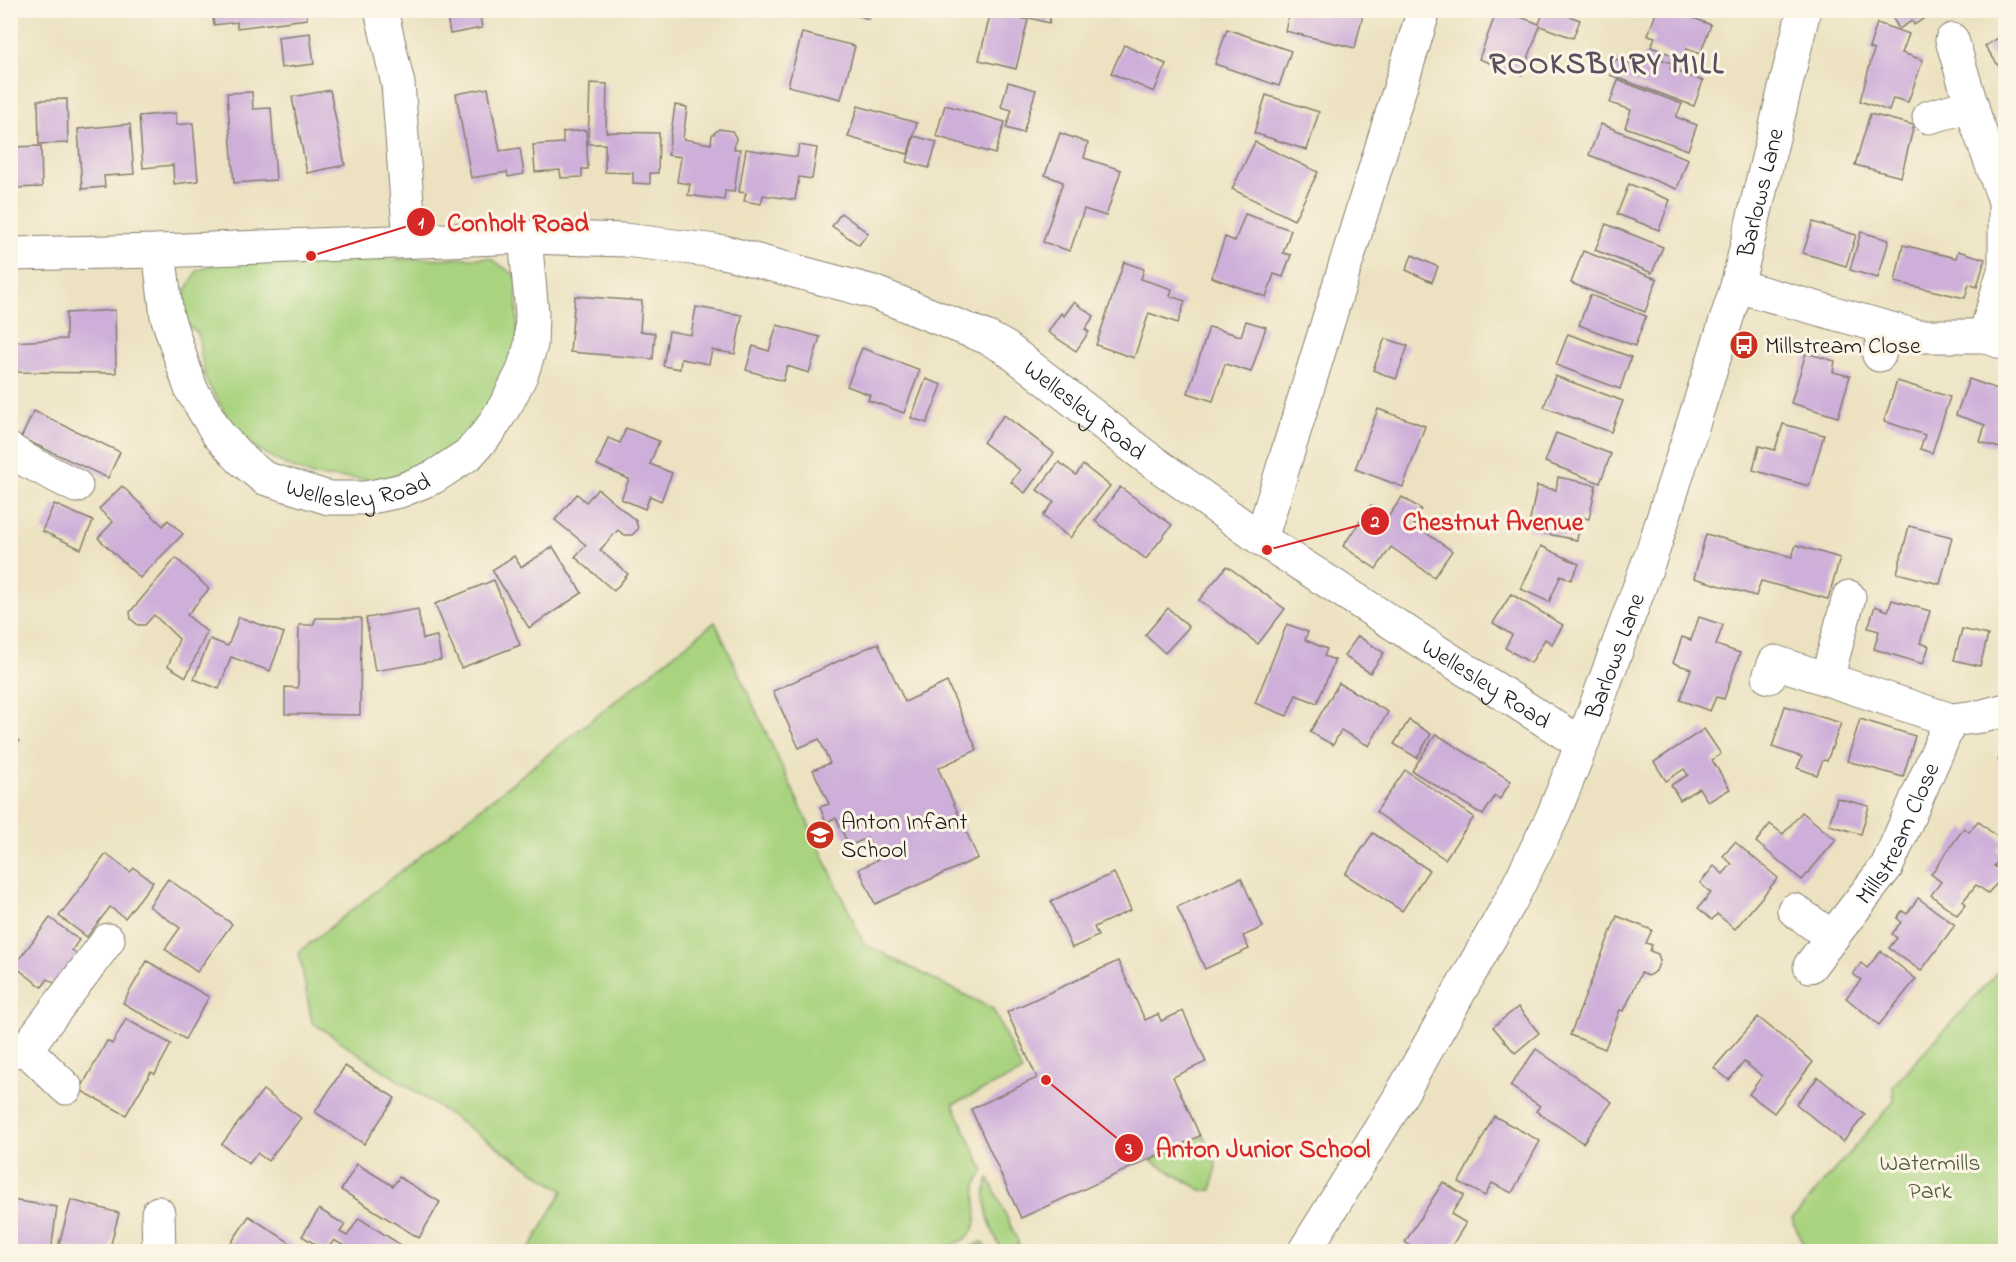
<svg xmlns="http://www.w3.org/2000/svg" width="2016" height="1262" font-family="'Indie Flower',sans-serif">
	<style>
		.green { fill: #a9d37f; stroke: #62784e; stroke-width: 1.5 }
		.building { fill: #ceafd9 }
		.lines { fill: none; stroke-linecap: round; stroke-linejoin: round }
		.minor-casing { stroke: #847f6e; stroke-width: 35 }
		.tertiary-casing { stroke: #847f6e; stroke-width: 35 }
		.minor { stroke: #fff; stroke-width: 33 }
		.tertiary { stroke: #fff; stroke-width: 33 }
		.labels { text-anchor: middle; stroke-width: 6; stroke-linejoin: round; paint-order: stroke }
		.street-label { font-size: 24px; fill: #1c1c1c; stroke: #fcf5e5 }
		.poi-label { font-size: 24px; fill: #1c1c1c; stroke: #fcf5e5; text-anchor: start }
		.park-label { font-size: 24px; fill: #4d5c3f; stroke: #fcf5e5 }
		.district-label { font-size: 30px; font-weight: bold; letter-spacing: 1.5px; fill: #5a4f5e; stroke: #fcf5e5 }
		.leader { fill: none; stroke: #d62828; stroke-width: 2 }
		.callout-dot { fill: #d62828; stroke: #fcf5e5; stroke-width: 2 }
		.mark-label { font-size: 18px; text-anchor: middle; font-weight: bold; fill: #fff }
		.callout-label { font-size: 26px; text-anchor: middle; font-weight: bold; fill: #d62828; stroke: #fcf5e5; stroke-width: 6; stroke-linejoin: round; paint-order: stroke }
	</style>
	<rect width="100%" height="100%" fill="#fcf5e5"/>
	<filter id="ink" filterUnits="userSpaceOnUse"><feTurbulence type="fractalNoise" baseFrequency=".0167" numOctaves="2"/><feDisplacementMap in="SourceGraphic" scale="12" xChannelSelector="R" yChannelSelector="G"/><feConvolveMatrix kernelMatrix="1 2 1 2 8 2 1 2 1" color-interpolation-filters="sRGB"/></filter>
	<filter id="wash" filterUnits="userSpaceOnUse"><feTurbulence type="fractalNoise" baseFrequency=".008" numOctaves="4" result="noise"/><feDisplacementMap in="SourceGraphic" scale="24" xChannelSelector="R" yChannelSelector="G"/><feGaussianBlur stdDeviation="1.35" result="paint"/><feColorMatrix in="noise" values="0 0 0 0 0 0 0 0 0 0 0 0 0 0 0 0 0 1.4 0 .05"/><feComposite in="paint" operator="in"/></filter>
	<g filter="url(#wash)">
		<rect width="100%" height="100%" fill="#ece2c1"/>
		<g class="green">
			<polygon points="490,258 516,276 518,353 482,416 454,444 421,468 378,480 313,476 286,465 255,448 231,424 205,378 198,333 178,318 183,296 197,271 222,261"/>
			<path d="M715,622L864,944L993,1009L1022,1072L953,1104L984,1171C981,1176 976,1182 976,1188C974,1205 983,1225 966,1238C958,1244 945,1247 935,1251H528L563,1191L312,1022L299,952Z"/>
			<polygon points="2005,964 2005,1251 1806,1251 1792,1219 1894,1101 1893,1086"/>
			<polygon points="1204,1136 1216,1165 1212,1190 1203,1191 1150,1160"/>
			<path d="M989,1178L1019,1244L1002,1251C991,1229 979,1202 989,1178Z"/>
			<polygon points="983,1242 988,1251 959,1251"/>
		</g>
		<g id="blocks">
			<g class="building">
				<polygon points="212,10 306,10 307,19 237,28 237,22 214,25"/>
				<polygon points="446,10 479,10 482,28 450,34"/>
				<polygon points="844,10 870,10 868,19"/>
				<polygon points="1024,10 1052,10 1049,23 1022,16"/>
				<polygon points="1290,10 1364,10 1355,48 1285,31"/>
				<polygon points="1497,10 1502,10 1539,24 1544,10 1553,10 1580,20 1573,38 1540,26 1522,75 1479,59"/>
				<polygon points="1657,10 1674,10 1711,25 1700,54 1687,49 1683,59 1651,47 1655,37 1648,35"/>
				<polygon points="1888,10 1937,10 1914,25 1912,21 1899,29"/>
				<polygon points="991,11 1028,20 1016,69 979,60"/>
				<polygon points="1877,23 1909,34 1902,53 1923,60 1908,102 1893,98 1889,111 1860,101 1874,50 1869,48"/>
				<polygon points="1227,29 1291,51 1279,86 1215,64"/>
				<polygon points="310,33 314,64 281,68 278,37"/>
				<polygon points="802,33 855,46 841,99 788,86"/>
				<polygon points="2006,33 2006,77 1985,46"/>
				<polygon points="1124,45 1166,64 1154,92 1111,73"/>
				<polygon points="1644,53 1672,63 1670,69 1703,81 1694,106 1610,75 1616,59 1639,67"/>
				<polygon points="1618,80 1682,104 1676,117 1697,125 1688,150 1625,127 1631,110 1610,103"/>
				<polygon points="1008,82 1036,90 1023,133 1006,128 1012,110 1001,107"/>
				<polygon points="590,83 607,84 606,132 659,133 658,173 650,173 650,184 633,183 633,173 605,172 605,144 588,144"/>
				<polygon points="488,88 500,151 520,148 524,174 508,177 507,172 471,178 456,94"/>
				<polygon points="330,90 345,165 307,173 292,97"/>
				<polygon points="252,92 253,109 271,108 276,180 234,183 227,93"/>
				<polygon points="1266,95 1319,112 1307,150 1254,133"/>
				<polygon points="67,99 68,143 39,144 38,100"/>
				<polygon points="675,105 687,107 683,139 711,144 712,135 719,129 732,131 736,138 734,149 740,149 734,192 725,191 724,200 688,195 690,184 677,182 681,157 668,155"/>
				<polygon points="945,105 1005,122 995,154 936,136"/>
				<polygon points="858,106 917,123 908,154 848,137"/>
				<polygon points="176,113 176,125 193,123 198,181 174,184 173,165 143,168 139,116"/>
				<polygon points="1870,114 1914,125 1901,177 1855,165"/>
				<polygon points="130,124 134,174 104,176 105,187 82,189 78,129"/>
				<polygon points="1601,124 1688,159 1677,189 1589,155"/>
				<polygon points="586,130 588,169 582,169 582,177 561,178 560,170 535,172 533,145 563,143 563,132"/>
				<polygon points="1060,133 1088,143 1084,158 1121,170 1106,216 1084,209 1070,251 1043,242 1063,182 1045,175"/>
				<polygon points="914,136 937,142 929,168 907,162"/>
				<polygon points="1255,142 1318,172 1294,220 1232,189"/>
				<polygon points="799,145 817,148 812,179 799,177 795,200 763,195 761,204 744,201 746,193 739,192 746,149 797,157"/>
				<polygon points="41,146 42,187 10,188 10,147"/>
				<polygon points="1629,184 1670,200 1659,230 1617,214"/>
				<polygon points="841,213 868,233 859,245 832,226"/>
				<polygon points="1245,214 1291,230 1283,253 1291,255 1283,277 1274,274 1266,297 1211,277 1225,237 1235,241"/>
				<polygon points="1813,222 1856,235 1846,266 1803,253"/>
				<polygon points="1606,224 1663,247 1652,273 1595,250"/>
				<polygon points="1861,232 1889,240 1878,278 1850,270"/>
				<polygon points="1903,245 1956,258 1958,251 1985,259 1977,287 1969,284 1965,298 1895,282"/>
				<polygon points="1583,251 1657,279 1645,312 1571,283"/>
				<polygon points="1412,255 1438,267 1432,282 1406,270"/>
				<polygon points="1124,262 1144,269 1141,279 1172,289 1170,296 1185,301 1178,323 1149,313 1134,358 1096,345"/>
				<polygon points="1590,295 1646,316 1635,346 1579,325"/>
				<polygon points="575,296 642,301 640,331 655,333 653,359 570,352"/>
				<polygon points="1074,302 1094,316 1085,329 1089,332 1076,351 1048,332 1061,313 1064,316"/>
				<polygon points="696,307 742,315 735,354 712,350 709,364 681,359 680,369 663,366 669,331 691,335"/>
				<polygon points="115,310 116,373 12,372 13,342 66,339 66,313"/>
				<polygon points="1246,321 1266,327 1251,372 1225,364 1213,401 1188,393 1209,327 1241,336"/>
				<polygon points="777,325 820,337 809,373 787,366 783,381 746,370 753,346 769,351"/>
				<polygon points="1568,334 1631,357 1620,389 1556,365"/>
				<polygon points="1385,338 1408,346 1396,379 1373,370"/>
				<polygon points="862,348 920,370 904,413 868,400 870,395 847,386"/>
				<polygon points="1806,353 1835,361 1833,372 1850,376 1838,417 1791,403"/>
				<polygon points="1555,376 1623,401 1611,432 1544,407"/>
				<polygon points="926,379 942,385 927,423 911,418"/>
				<polygon points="1969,379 2006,392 2006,443 2003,449 1980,442 1985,425 1956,415"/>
				<polygon points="1897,381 1950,397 1932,453 1920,449 1925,435 1884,421"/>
				<polygon points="1378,409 1425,426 1403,487 1355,469"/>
				<polygon points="34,411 120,452 108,478 21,438"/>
				<polygon points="1004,415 1054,453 1025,493 1011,482 1020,470 983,442"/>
				<polygon points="1783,424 1824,435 1809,486 1753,470 1759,446 1775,450"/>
				<polygon points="626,428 659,441 650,464 672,473 661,501 650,496 645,509 621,499 629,479 597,465 608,438 620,443"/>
				<polygon points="1556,433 1611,454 1600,483 1545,462"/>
				<polygon points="1059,462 1076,475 1083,465 1110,486 1070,538 1043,516 1054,502 1037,490"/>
				<polygon points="1558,477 1596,485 1589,519 1581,517 1577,540 1528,530 1537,486 1556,490"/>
				<polygon points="122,486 163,526 168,520 183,534 140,578 98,538 113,522 99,509"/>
				<polygon points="1120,487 1172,525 1146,559 1095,521"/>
				<polygon points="598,489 636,521 638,529 632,535 624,535 618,530 600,550 628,574 614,591 575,557 586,545 555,520 577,494 586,502"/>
				<polygon points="1402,497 1421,509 1412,523 1452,551 1434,577 1391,547 1376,569 1343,546 1371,505 1388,517"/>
				<polygon points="54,504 93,521 81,549 42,531"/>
				<polygon points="1909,526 1952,537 1940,584 1897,573"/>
				<polygon points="1706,534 1792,557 1796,545 1840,558 1828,599 1761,581 1756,596 1694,578"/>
				<polygon points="1541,546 1579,564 1571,580 1561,575 1549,602 1521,589"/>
				<polygon points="553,547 582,593 529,628 492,570 514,556 521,567"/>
				<polygon points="176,558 209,589 187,615 207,632 186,677 168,666 179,639 154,615 145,625 138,625 131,619 130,612"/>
				<polygon points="1227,566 1285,609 1258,644 1199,600"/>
				<polygon points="494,580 520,645 461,668 435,604"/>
				<polygon points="1511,594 1563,625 1552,644 1545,639 1531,663 1505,648 1512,635 1493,623"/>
				<polygon points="1892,600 1930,611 1920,643 1929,646 1923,664 1874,649 1879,631 1868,628 1875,606 1888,611"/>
				<polygon points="1168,608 1189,627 1165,653 1145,635"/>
				<polygon points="418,609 423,639 437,636 441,660 375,671 366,618"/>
				<polygon points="239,617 284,633 270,671 231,657 219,689 194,679 210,639 228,646"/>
				<polygon points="1699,617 1723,625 1716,645 1740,653 1724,699 1716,697 1710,711 1680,700 1691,669 1673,663 1682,637 1691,640"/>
				<polygon points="316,618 361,618 360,715 285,714 285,687 298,688 299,625 313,625"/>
				<polygon points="1287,624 1308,632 1305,640 1327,649 1324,656 1335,660 1317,703 1296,695 1287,716 1255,703"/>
				<polygon points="1962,629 1988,635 1980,666 1954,660"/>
				<polygon points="1358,636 1384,653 1370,673 1344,656"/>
				<polygon points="878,643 905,702 947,682 977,750 938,768 978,858 875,904 859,869 877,860 867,838 849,846 836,818 826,822 820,807 829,804 813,770 830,763 819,739 799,748 773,691"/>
				<polygon points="1339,683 1388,712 1369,746 1341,730 1333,745 1310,732"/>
				<polygon points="1785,706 1841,723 1827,761 1823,760 1817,775 1797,768 1802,757 1772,747"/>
				<polygon points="1860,719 1915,736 1903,777 1847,761"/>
				<polygon points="1409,720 1431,734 1417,758 1394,744"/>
				<polygon points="1704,729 1721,754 1712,760 1730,789 1708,802 1699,788 1680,800 1671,785 1688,775 1684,769 1666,781 1654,762"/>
				<polygon points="1436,734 1511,781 1500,799 1495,796 1483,815 1412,771"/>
				<polygon points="10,736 19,741 10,758"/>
				<polygon points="2006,750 2006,766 1998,760"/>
				<polygon points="1405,770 1474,817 1445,859 1376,812"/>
				<polygon points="1837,798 1869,806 1861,834 1829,825"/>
				<polygon points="1802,812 1836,840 1802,880 1756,842 1770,824 1783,834"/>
				<polygon points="1978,821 2003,842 1997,850 2003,856 1994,866 2002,872 2001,879 1988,893 1976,885 1963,901 1966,904 1957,915 1931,895 1941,882 1931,874 1964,828 1969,832"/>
				<polygon points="1373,833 1429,870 1402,911 1345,874"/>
				<polygon points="1735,842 1778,878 1735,929 1717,914 1712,920 1698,908 1711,893 1700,883 1714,866 1723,874 1732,864 1723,856"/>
				<polygon points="106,854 130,872 134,868 153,882 125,918 110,907 87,937 59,916"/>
				<polygon points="1114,873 1131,910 1094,927 1098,936 1072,948 1051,901"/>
				<polygon points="1241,878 1263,927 1243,936 1249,949 1205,969 1177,907"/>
				<polygon points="168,879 232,924 197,972 165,949 180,928 149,906"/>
				<polygon points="1918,898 1955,925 1921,971 1889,948 1897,938 1892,934 1901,922 1897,918 1902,911 1907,914"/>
				<polygon points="1617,916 1652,930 1646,943 1652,945 1650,951 1658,954 1660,961 1656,971 1648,976 1641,973 1624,1011 1620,1010 1605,1049 1570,1035"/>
				<polygon points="50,918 79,940 72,950 83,958 60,987 48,979 42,987 14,966"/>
				<polygon points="1881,951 1916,979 1879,1025 1846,998 1861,980 1853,974 1861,963 1867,968"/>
				<polygon points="147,961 209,997 185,1039 123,1003"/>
				<polygon points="1118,961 1145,1020 1158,1014 1161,1021 1183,1011 1206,1062 1173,1077 1200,1136 1021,1218 971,1109 1037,1078 1007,1012"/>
				<polygon points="1518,1007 1539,1033 1515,1053 1493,1027"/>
				<polygon points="1758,1017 1813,1062 1774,1113 1749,1094 1762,1076 1744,1062 1729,1080 1714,1068"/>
				<polygon points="126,1019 171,1044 155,1074 151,1072 126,1115 80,1090 107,1041 112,1044"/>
				<polygon points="1536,1049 1612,1102 1583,1143 1536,1111 1540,1106 1510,1086"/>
				<polygon points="345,1066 395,1098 364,1144 315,1112"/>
				<polygon points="1818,1077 1865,1115 1843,1142 1796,1104"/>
				<polygon points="263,1090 301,1118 268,1161 257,1153 249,1164 222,1144"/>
				<polygon points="1494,1116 1540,1141 1512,1193 1492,1183 1485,1196 1459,1182"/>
				<polygon points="357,1164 393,1186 399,1177 440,1202 419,1238 341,1190"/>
				<polygon points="1443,1182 1464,1195 1451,1214 1466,1223 1448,1252 1419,1252 1405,1242"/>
				<polygon points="11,1200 57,1207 51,1252 32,1252 10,1248"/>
				<polygon points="71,1200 119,1213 109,1252 89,1252 59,1244"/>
				<polygon points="319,1209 345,1225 340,1232 347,1236 359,1218 412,1252 341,1252 344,1246 334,1240 326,1251 302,1236"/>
				<polygon points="249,1216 295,1246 291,1252 225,1252"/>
			</g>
		</g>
	</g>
	<g filter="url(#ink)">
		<use href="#blocks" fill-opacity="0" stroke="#847f6e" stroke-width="1.5"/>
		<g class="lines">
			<g class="minor-casing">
				<g id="minor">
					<polyline points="381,10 398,84 410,241"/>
					<polyline points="1952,40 1977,124 2005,201 2005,267 1985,336"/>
					<polyline points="1929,117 1972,105"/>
					<path id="s1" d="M159,251L167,316L179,353L191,389L218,434L241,459L264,478L329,498H366L400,491L434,477L469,454L490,430L508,401L522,373L531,345L532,313L525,237"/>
					<path id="s2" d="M10,254L159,251L525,237L625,240L724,252L873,292L988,338L1006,348L1145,456L1261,539L1582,744"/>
					<polyline points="1737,286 1916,336 1985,336 2006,344"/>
					<polyline points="1879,355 1887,328"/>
					<polyline points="10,450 29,462 76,486"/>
					<polyline points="1261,539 1424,10"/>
					<polyline points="1769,677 1775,662 1951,720 1983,716 2006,710"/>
					<polyline points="1827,679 1849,597"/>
					<polyline points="1794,910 1832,937"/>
					<path id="s3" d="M1810,966L1887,866L1951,720"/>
					<polyline points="26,1049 66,1088"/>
					<polyline points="10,1052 26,1049 108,940"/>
					<polyline points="158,1213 159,1252"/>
				</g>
			</g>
			<g class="tertiary-casing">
				<g id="tertiary">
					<path id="s4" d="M1304,1252L1397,1102L1509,904L1552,818L1582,744L1654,547L1737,286L1804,10"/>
				</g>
			</g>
			<use href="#minor" class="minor"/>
			<use href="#tertiary" class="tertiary"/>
		</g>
	</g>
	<defs>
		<g id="bus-disc" transform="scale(1.5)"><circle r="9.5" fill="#c8321e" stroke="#fcf5e5"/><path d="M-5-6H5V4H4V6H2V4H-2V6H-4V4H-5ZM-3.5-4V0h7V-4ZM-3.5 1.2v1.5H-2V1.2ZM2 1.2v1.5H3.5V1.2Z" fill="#fff"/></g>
		<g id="school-disc" transform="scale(1.5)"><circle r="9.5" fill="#c8321e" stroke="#fcf5e5"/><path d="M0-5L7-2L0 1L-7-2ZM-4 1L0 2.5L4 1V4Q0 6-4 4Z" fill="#fff"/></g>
	</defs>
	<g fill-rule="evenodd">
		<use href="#bus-disc" x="1744" y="345"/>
		<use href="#school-disc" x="820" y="835"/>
	</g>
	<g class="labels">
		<g class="street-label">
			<text dy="8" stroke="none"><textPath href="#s4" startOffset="1160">Barlows Lane</textPath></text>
			<text dy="8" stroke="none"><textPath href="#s2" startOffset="1114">Wellesley Road</textPath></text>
			<text dy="8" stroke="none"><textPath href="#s1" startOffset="356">Wellesley Road</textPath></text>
			<text dy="8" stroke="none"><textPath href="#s4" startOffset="674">Barlows Lane</textPath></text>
			<text dy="8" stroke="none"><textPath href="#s2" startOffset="1600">Wellesley Road</textPath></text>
			<text dy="8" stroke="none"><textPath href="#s3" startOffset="160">Millstream Close</textPath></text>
		</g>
		<g class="poi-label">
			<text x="1765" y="353">Millstream Close</text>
			<text x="841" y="829">Anton Infant<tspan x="841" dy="28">School</tspan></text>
		</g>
		<g class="park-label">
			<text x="1930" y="1170">Watermills<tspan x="1930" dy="28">Park</tspan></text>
		</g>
		<g class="district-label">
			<text x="1607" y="73">ROOKSBURY MILL</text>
		</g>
	</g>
	<path class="leader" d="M311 256L421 222M1267 550L1375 521M1046 1080L1129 1148"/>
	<g class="callout-dot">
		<circle cx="311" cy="256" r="6"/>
		<circle cx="1267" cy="550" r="6"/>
		<circle cx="1046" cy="1080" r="6"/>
		<circle cx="421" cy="222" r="15"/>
		<circle cx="1375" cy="521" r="15"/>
		<circle cx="1129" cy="1148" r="15"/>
	</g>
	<g class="mark-label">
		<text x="421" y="228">1</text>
		<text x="1375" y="527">2</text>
		<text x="1129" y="1154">3</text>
	</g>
	<g class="callout-label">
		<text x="518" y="231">Conholt Road</text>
		<text x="1493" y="530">Chestnut Avenue</text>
		<text x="1263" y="1157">Anton Junior School</text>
	</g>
	<rect width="2016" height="1262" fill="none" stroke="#fcf5e5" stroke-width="36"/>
</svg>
